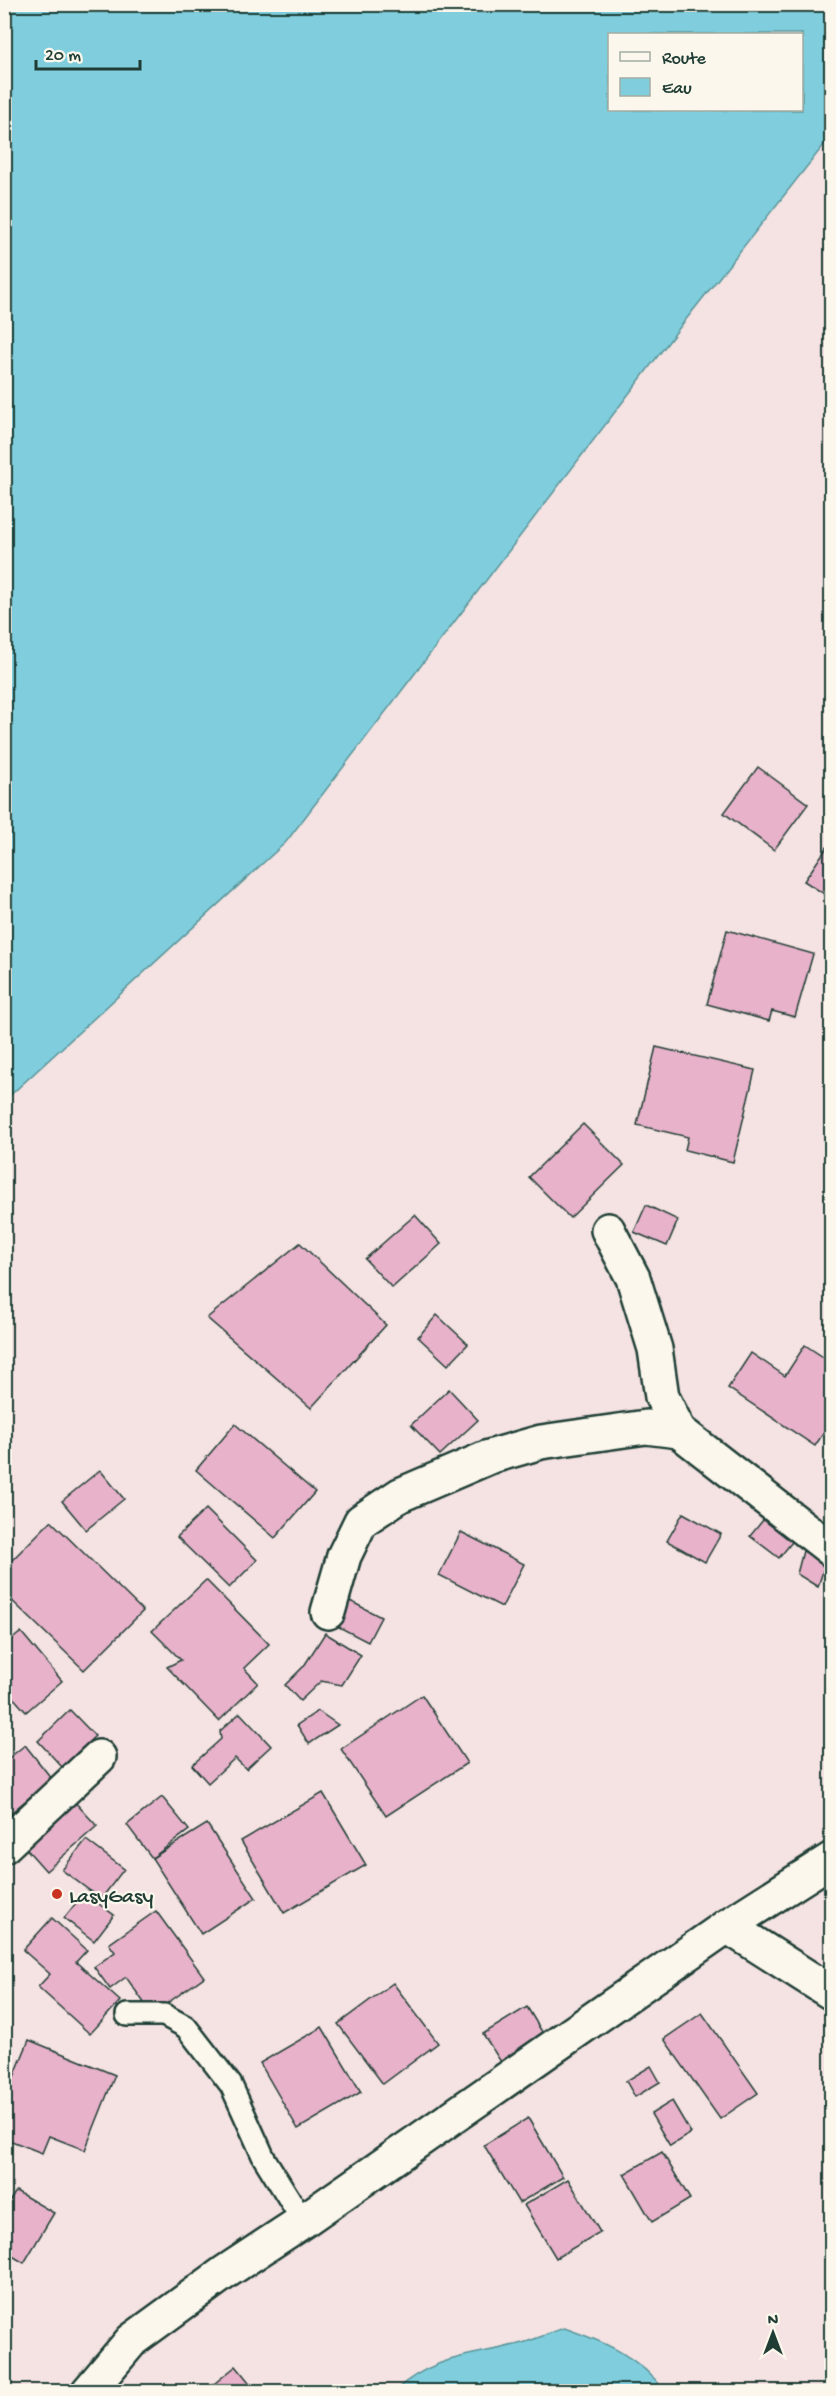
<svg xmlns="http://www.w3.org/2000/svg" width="836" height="2396" font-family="'Gochi Hand',sans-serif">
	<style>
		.water { fill: #80cedd; stroke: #599499; stroke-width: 1.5; fill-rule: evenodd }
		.building { fill: #e8b2ca; stroke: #1f3d34; stroke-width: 1.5 }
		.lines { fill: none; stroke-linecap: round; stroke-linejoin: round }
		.service-casing { stroke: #1f3d34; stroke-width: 26 }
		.minor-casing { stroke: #1f3d34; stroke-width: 38 }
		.tertiary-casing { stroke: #1f3d34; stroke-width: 38 }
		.service { stroke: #fbf7ec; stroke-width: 21 }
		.minor { stroke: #fbf7ec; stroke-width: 33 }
		.tertiary { stroke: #fbf7ec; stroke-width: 33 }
		.poi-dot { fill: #c8321e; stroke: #fbf7ec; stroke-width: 2 }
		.labels { text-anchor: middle; stroke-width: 4.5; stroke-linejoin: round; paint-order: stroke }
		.poi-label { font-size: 22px; fill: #1f3d34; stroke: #fbf7ec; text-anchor: start }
	</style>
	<rect width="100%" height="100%" fill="#f5e2e2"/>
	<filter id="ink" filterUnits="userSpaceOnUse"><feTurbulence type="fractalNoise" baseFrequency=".0167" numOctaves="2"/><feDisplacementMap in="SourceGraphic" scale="12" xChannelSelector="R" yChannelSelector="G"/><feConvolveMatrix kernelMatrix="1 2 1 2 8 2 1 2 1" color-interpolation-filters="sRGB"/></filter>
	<g filter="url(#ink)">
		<g class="water">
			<path d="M5,4L831,5V136L680,327L286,842L5,1100ZM610,34H802V110H610Z"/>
			<path d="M564,2328C605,2342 638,2356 665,2391H395C435,2353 481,2356 529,2341C541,2337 552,2332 564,2328Z"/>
		</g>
		<g class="building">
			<polygon points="758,767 808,804 774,850 724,813"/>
			<polygon points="832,840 832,899 804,881"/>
			<polygon points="727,930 813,954 795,1017 772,1011 769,1021 707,1004"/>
			<polygon points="656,1047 755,1070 733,1162 685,1150 688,1137 637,1125"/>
			<polygon points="583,1124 624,1165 570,1218 529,1177"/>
			<polygon points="646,1205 678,1220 667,1246 634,1232"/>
			<polygon points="415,1215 441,1244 392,1288 365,1259"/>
			<polygon points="300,1243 386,1325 311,1408 207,1318"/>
			<polygon points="437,1315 468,1344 448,1365 418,1337"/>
			<polygon points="805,1345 832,1363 832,1420 815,1446 728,1388 751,1353 785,1376"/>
			<polygon points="449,1389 478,1420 440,1455 411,1425"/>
			<polygon points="235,1424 315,1492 275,1538 196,1470"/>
			<polygon points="100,1470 124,1499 86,1530 62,1501"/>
			<polygon points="206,1509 257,1560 229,1588 177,1537"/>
			<polygon points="683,1513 721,1534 705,1562 667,1541"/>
			<polygon points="768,1514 797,1536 779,1558 750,1536"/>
			<polygon points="51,1521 143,1611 84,1670 4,1593 4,1568"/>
			<polygon points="461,1532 524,1564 502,1607 439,1575"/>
			<polygon points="803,1551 827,1558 818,1587 797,1574"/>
			<polygon points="206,1580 269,1644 244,1668 258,1683 219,1721 167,1667 181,1660 152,1631"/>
			<polygon points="350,1601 381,1617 368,1642 337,1626"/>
			<polygon points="21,1632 62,1681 26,1712 4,1687 4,1646"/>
			<polygon points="325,1633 361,1655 342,1685 321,1681 300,1701 285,1685 304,1666"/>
			<polygon points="422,1695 467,1763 386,1816 341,1749"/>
			<polygon points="70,1710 95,1736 62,1767 38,1741"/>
			<polygon points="318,1711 338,1725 309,1744 297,1725"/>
			<polygon points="240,1713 271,1746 246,1769 235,1758 208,1783 192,1765 221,1739 220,1731"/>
			<polygon points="25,1745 52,1779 7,1816 4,1813 4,1762"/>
			<polygon points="323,1793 366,1865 284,1913 241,1841"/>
			<polygon points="162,1797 189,1830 152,1858 127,1825"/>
			<polygon points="72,1799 97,1826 46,1871 22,1844"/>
			<polygon points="207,1824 256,1898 201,1934 152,1858"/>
			<polygon points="86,1840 124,1869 101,1899 62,1870"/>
			<polygon points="84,1893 114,1915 94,1941 64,1918"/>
			<polygon points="156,1911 204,1977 152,2014 126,1977 110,1989 94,1967 115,1952 109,1944"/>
			<polygon points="52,1918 87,1950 76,1962 120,2001 90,2034 38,1987 50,1974 23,1950"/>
			<polygon points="393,1983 438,2043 383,2084 338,2024"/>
			<polygon points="527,2007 544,2035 501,2062 483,2034"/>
			<polygon points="702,2013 758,2093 720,2119 664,2039"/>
			<polygon points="322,2027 361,2092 298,2129 260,2063"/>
			<polygon points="29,2040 115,2075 85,2150 49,2136 42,2153 4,2138 4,2101"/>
			<polygon points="651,2066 660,2082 635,2097 626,2081"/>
			<polygon points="672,2101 691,2133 670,2146 651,2114"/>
			<polygon points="528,2118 563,2177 519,2203 484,2145"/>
			<polygon points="662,2152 690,2199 652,2222 624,2174"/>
			<polygon points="568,2179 600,2232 556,2258 524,2205"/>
			<polygon points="16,2191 54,2213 24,2263 4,2251 4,2210"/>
			<polygon points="236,2366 257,2392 204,2392"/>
		</g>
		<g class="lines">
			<g class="service-casing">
				<polyline id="service" points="127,2015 164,2015 186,2027 231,2085 264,2158 303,2221"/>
			</g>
			<g class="minor-casing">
				<g id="minor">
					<polyline points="608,1230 633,1278 655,1349 662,1397 679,1431 832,1550"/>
					<polyline points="328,1612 344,1556 361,1521 400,1495 489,1457 541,1442 646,1427 679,1431"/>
					<polyline points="4,1846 99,1757"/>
					<polyline points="727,1926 832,1993"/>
				</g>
			</g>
			<g class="tertiary-casing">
				<polyline id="tertiary" points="88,2392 132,2340 224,2273 303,2221 727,1926 832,1859"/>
			</g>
			<use href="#service" class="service"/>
			<use href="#minor" class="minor"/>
			<use href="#tertiary" class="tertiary"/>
		</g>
	</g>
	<circle class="poi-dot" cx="57" cy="1894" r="6"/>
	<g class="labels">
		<g class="poi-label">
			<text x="69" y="1902">LasyGasy</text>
		</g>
	</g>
	<rect width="836" height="2396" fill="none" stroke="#fbf7ec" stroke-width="24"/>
	<rect x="12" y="12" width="812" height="2372" fill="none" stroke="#1f3d34" stroke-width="2" filter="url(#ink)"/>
	<rect x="608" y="33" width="195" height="78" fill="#fbf7ec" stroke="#a3ada2" stroke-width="1.5"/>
	<rect x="620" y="52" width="30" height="9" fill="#fbf7ec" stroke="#a3ada2" stroke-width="1.5"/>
	<text x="662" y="63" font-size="18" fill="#1f3d34">Route</text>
	<rect x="620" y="78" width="30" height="18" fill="#80cedd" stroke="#a3ada2" stroke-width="1.5"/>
	<text x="662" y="93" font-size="18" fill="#1f3d34">Eau</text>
	<g transform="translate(773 2333)" stroke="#fbf7ec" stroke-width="4.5" paint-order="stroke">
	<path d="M0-4.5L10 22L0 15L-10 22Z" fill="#1f3d34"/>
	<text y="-9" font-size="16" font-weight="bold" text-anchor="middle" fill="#1f3d34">N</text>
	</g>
	<path d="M36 60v9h104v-9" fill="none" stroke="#1f3d34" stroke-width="3"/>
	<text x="45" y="60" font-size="18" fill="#1f3d34" stroke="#fbf7ec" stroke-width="4.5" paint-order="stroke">20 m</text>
</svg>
